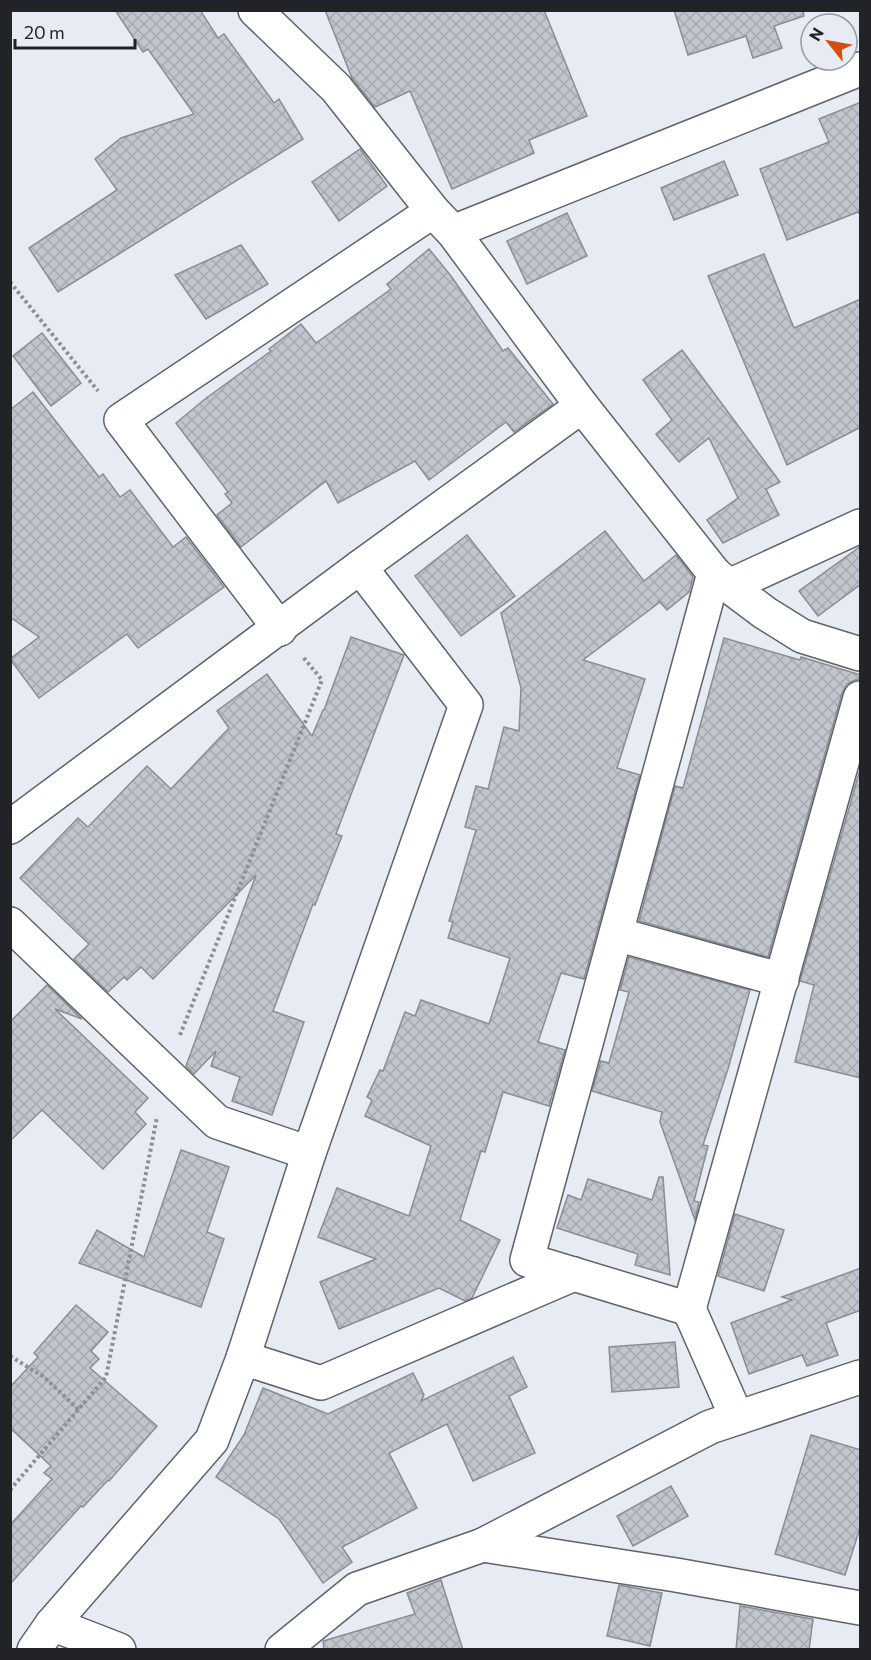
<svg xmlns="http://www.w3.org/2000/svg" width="871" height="1660" font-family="Commissioner,sans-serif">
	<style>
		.building { fill: url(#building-cross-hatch); stroke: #898d94; stroke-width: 1.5 }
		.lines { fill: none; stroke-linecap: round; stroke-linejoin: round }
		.minor-casing { stroke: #60636a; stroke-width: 36 }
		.path { stroke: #8d8f95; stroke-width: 4; stroke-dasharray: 3 3; stroke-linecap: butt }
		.minor { stroke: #fff; stroke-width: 33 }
	</style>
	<defs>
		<pattern id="building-cross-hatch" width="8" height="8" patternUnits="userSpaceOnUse" patternTransform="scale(1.5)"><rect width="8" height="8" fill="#c1c5cd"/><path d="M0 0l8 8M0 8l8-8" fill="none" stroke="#a6a9b0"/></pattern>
	</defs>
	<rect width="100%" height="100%" fill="#e7ebf3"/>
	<g class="building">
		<polygon points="115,10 200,10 218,38 224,34 274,103 279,99 303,139 58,292 29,248 117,190 95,159 121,138 194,114 148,49 143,52"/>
		<polygon points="325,10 544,10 587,116 529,140 534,153 452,189 410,91 375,107 352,78"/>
		<polygon points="674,10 803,10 804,16 774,26 782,48 753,58 746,36 688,55"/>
		<polygon points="861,102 861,216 858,212 787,240 760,169 829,142 819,119"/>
		<polygon points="360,149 387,186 339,221 312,182"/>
		<polygon points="724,161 738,195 674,220 661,188"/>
		<polygon points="567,213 587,256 527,284 507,241"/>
		<polygon points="241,245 268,284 206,319 175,275"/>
		<polygon points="429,249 451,276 503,351 508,348 553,404 514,432 506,422 429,480 415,461 338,503 326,481 241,547 217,515 232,503 225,494 228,492 176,423 205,399 271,351 269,349 301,324 316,343 391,289 387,284"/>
		<polygon points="764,254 794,328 861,299 861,427 787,465 708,276"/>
		<polygon points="42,333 81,383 51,406 13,356"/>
		<polygon points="682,350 780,482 766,489 779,515 723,543 707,520 738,498 709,438 679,462 656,434 672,420 643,380"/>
		<polygon points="33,392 99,477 103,474 120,497 130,490 173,547 186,537 224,587 138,648 127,634 39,698 10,659 39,637 10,617 10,410"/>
		<polygon points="605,531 644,581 676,555 693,577 689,592 667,610 658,600 660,602 583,660 645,679 617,768 640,775 584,979 561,973 538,1042 565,1050 549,1106 503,1092 485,1152 481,1151 460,1220 500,1240 472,1298 465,1301 439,1288 339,1329 320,1282 376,1259 318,1237 337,1188 409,1216 431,1146 365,1116 372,1100 367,1097 380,1070 383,1071 405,1012 415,1016 421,1000 489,1024 510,958 448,938 453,922 449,921 476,830 465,827 476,786 488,789 504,727 519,731 521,688 501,613"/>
		<polygon points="467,535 515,596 461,636 415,576"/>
		<polygon points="861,546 861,584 818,616 799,591"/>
		<polygon points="351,637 404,655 336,834 342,836 315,905 313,904 273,1011 304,1022 272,1115 232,1101 240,1077 211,1066 216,1051 194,1074 186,1066 256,875 153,979 141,967 127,980 124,977 108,992 74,959 89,944 20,878 78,818 88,827 147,766 171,789 229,728 217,711 267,674 312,736 323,710 324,710"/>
		<polygon points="724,638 800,660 801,657 861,675 861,680 855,680 847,684 842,693 768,957 639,921 675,786 683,788"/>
		<polygon points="861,766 861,1078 795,1062 814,985 800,981"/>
		<polygon points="629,957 750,990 728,1069 703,1145 708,1146 694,1201 699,1202 695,1220 660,1122 662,1112 592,1091 601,1061 609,1063 629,992 620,990"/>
		<polygon points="47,985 82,1019 55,1009 148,1098 135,1112 146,1124 103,1169 42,1110 10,1141 10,1022"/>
		<polygon points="181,1150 229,1167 207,1232 224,1239 201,1307 79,1263 97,1230 144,1257"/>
		<polygon points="659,1177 663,1177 670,1275 635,1265 638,1254 557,1228 568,1195 581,1200 588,1179 652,1200"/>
		<polygon points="735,1214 784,1230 764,1291 718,1276"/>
		<polygon points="861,1268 861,1310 826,1323 838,1355 807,1366 802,1355 749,1374 731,1323 792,1300 782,1297"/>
		<polygon points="76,1305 108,1332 91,1351 99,1359 90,1368 157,1426 109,1481 108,1480 83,1507 81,1506 10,1584 10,1525 52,1479 44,1473 51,1466 10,1428 10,1387 38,1357 34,1353"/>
		<polygon points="675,1342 679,1387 612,1392 609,1347"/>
		<polygon points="513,1357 527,1387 509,1396 535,1453 473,1481 447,1424 389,1453 417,1508 342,1547 352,1562 323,1583 279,1519 216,1477 244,1435 263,1388 328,1414 413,1373 424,1395 421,1401"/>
		<polygon points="811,1435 861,1450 861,1525 845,1575 775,1554"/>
		<polygon points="671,1486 688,1516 633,1546 617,1516"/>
		<polygon points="441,1580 463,1650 324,1650 323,1641 415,1614 407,1593"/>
		<polygon points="619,1585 662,1593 650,1646 607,1636"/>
		<polygon points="740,1606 813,1619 809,1650 736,1650"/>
	</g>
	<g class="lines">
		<g class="minor-casing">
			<g id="minor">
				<polyline points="255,10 336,88 433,211 453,232 582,406 714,573 729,586 765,613 802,636 860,654"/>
				<polyline points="453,232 860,69"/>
				<polyline points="714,573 527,1260 689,1309 860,698"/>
				<polyline points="729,586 860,526"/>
				<polyline points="280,629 121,420 433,211"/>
				<polyline points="10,827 360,567 582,406"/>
				<polyline points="10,924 217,1122 309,1153"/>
				<polyline points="616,934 782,980"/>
				<polyline points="689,1309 737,1418"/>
				<polyline points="243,1358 321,1383 574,1274"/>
				<polyline points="483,1545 676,1575 860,1608"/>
				<polyline points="52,1624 119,1650"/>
				<polyline points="34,1650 52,1624 212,1440 243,1358 309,1153 466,705 360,567"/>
				<polyline points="282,1650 357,1589 483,1545 710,1427 860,1377"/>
			</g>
		</g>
		<g class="path">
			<polyline points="10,282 98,391"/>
			<polyline points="180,1035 322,680 303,657"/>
			<polyline points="10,1356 44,1377 79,1410"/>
			<polyline points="10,1490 106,1377 157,1117"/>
		</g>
		<use href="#minor" class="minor"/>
	</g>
	<rect width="871" height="1660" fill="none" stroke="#222326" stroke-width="24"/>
	<g transform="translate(829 42) rotate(301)"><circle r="28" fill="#e7ebf3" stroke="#989ba1" stroke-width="1.5"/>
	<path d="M0-4.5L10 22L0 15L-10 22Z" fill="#d34e10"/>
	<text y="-9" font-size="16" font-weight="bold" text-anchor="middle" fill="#222326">N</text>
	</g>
	<path d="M15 39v9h120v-9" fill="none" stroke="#222326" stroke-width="3"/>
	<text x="24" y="39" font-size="18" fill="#222326" stroke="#e7ebf3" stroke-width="4.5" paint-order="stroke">20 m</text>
</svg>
